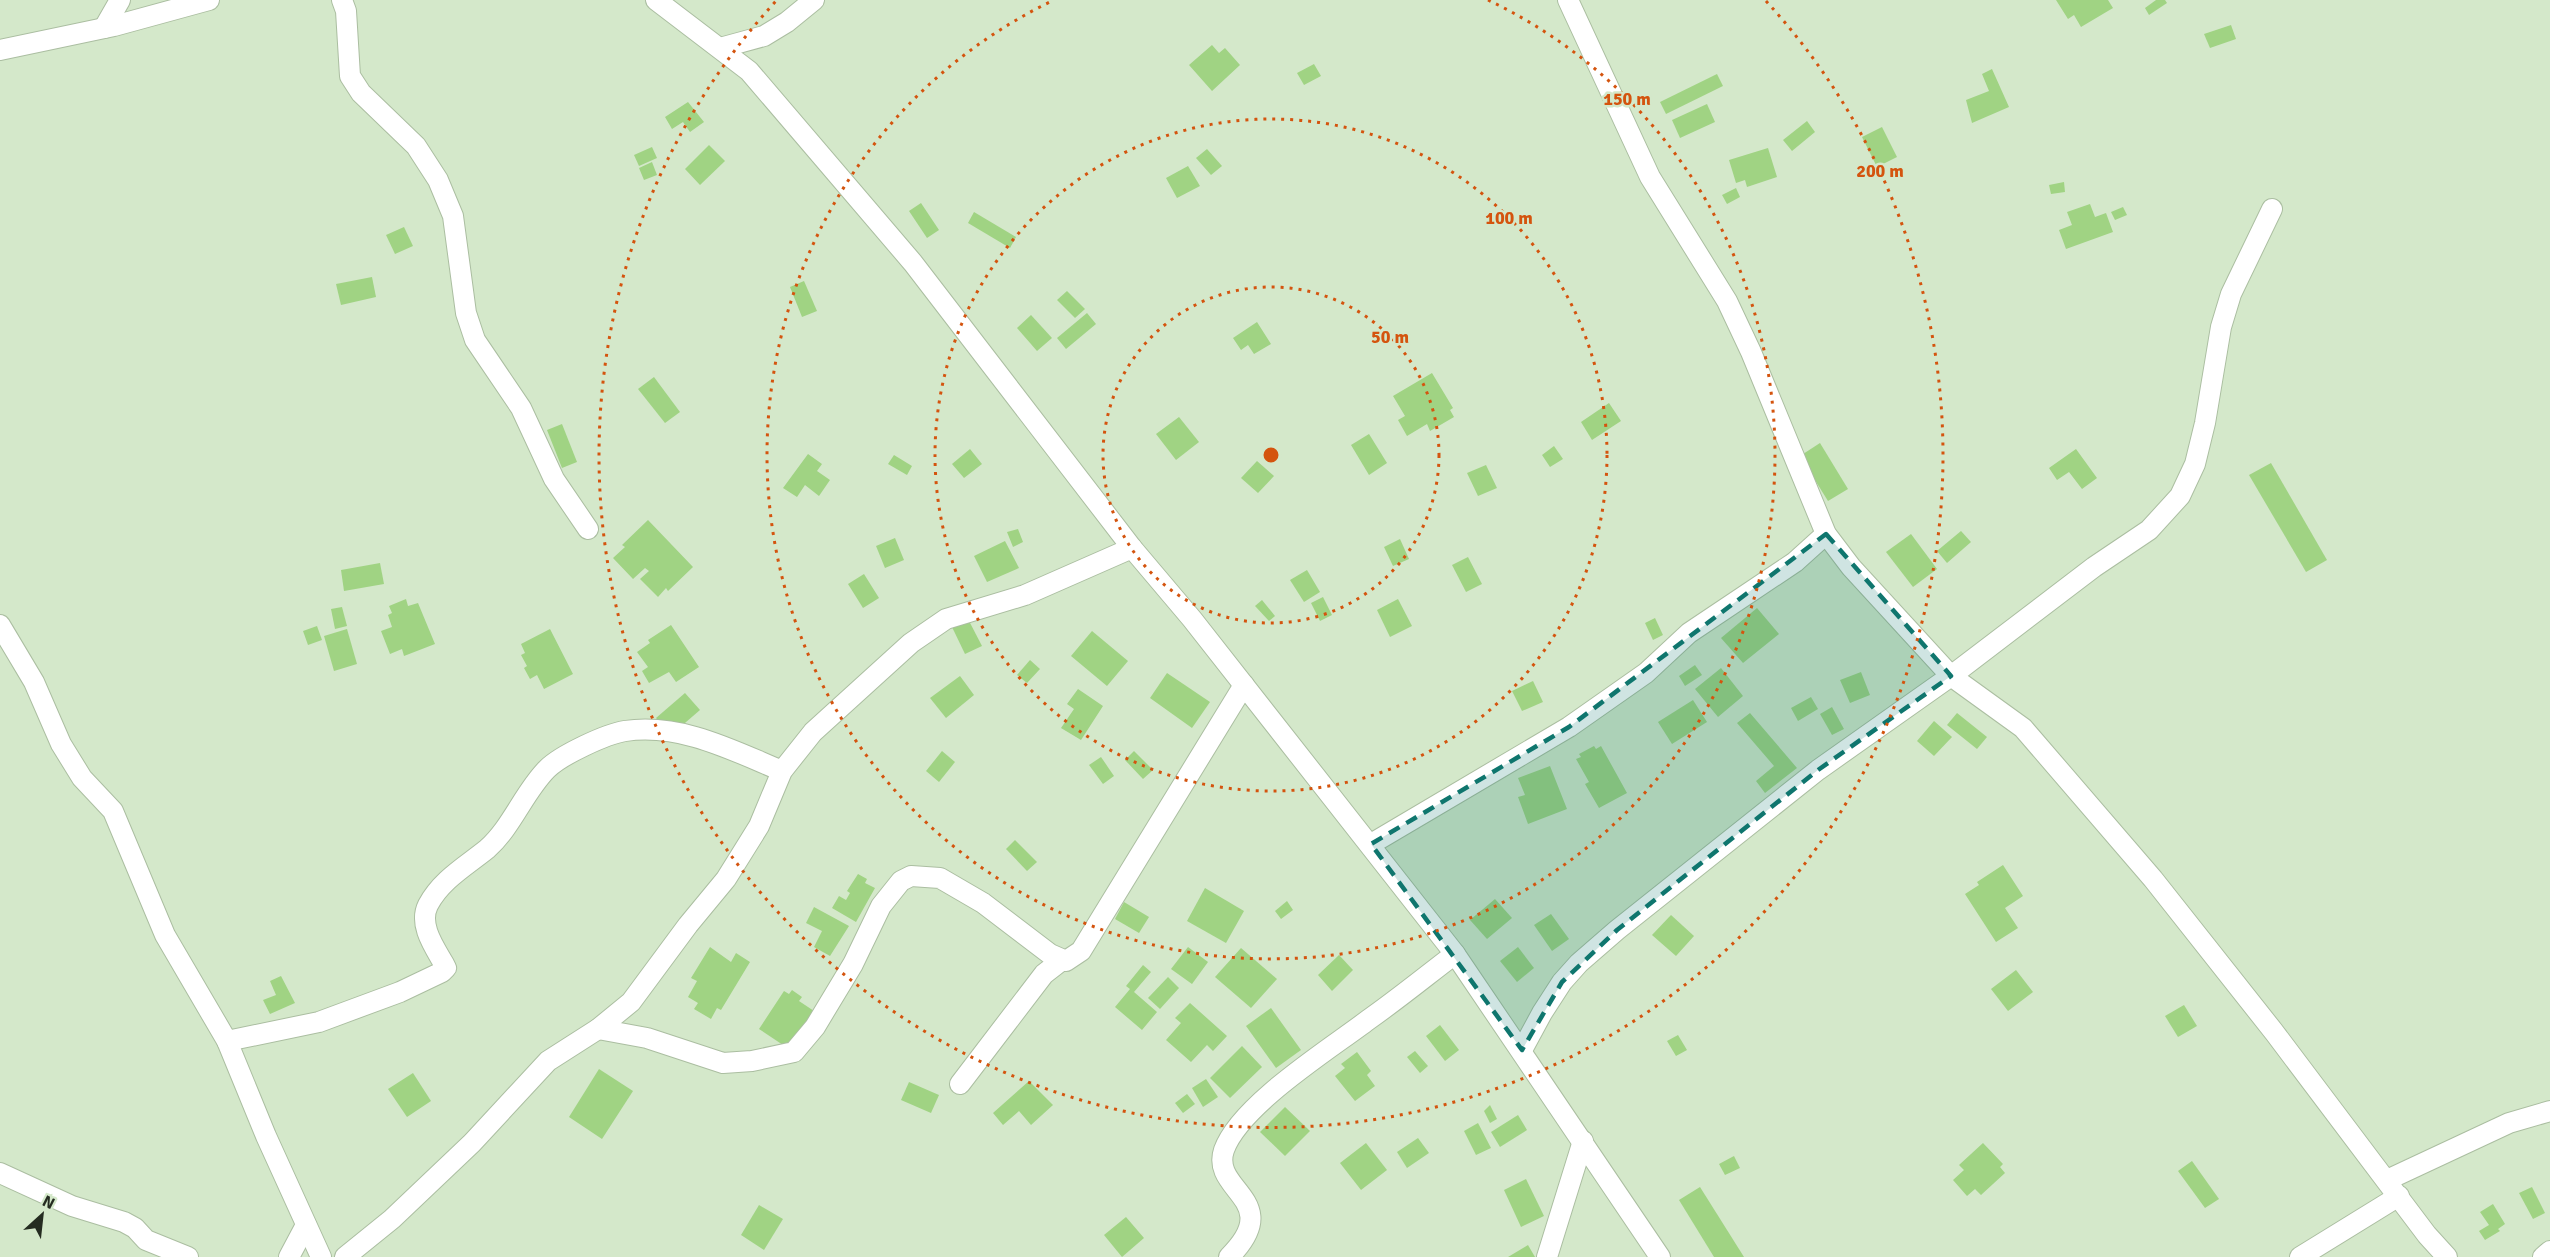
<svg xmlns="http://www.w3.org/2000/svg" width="2550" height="1257" font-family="Signika,sans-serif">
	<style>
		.building { fill: #a0d383 }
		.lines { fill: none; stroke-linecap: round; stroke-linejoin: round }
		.street-casing { stroke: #abbea1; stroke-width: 22 }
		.street { stroke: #fff; stroke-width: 20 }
		.marked { fill: #0f766e; fill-opacity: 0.2; stroke: #0f766e; stroke-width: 4.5; stroke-dasharray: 12 8; stroke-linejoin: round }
		.ring { fill: none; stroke: #d4540e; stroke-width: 3; stroke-dasharray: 3 6 }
		.centre { fill: #d4540e; stroke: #d4e8ca; stroke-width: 3 }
		.ring-label { font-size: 18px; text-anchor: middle; font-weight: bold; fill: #d4540e; stroke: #d4e8ca; stroke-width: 5; stroke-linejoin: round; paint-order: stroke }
	</style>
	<rect width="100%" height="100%" fill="#d4e8ca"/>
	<g class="building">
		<polygon points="2056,0 2108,0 2113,8 2081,27 2074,15 2068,19"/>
		<polygon points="2156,0 2165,0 2167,3 2149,15 2145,8"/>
		<polygon points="2231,25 2236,39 2210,48 2204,34"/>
		<polygon points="1212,45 1219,53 1225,48 1240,65 1212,91 1189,65"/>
		<polygon points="1314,64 1321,76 1304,85 1297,73"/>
		<polygon points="1992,69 2009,107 1972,123 1966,100 1989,91 1982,74"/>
		<polygon points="1717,74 1723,86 1666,114 1660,102"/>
		<polygon points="688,102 704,122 690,132 683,122 672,129 665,117"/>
		<polygon points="1707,104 1715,122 1680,138 1672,120"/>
		<polygon points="1807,121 1815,132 1792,151 1783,140"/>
		<polygon points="1882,127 1897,157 1877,167 1862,137"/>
		<polygon points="709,145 725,161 700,185 685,169"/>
		<polygon points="652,147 657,158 639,166 634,155"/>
		<polygon points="1768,148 1777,177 1747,187 1745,180 1736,183 1729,160"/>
		<polygon points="1207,149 1222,166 1211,175 1196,158"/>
		<polygon points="652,162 657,175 644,180 639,168"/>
		<polygon points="1188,166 1200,186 1177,198 1166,178"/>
		<polygon points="2064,182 2065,192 2051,194 2049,185"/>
		<polygon points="1736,188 1740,197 1727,204 1722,195"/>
		<polygon points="921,203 939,230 927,238 909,211"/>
		<polygon points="2090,204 2095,217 2106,213 2113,232 2066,249 2059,230 2072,225 2067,212"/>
		<polygon points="2123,207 2127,215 2115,220 2111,212"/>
		<polygon points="974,212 1016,237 1010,248 968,223"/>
		<polygon points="404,227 413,246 395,254 386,235"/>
		<polygon points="372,277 376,297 341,305 336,284"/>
		<polygon points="804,281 817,311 802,317 790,287"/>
		<polygon points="1067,291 1085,309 1075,318 1057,300"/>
		<polygon points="1087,313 1096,324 1066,349 1057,338"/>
		<polygon points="1031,315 1052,338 1037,351 1017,328"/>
		<polygon points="1257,322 1271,344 1254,354 1248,345 1241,350 1233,338"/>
		<polygon points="1432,373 1453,408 1450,410 1454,417 1430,431 1427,424 1407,436 1398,420 1405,416 1393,396"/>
		<polygon points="654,377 680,412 665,423 638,389"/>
		<polygon points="1609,403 1621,421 1592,440 1581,422"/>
		<polygon points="1179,417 1199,442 1176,460 1156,434"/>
		<polygon points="562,424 577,462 562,468 547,430"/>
		<polygon points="1369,434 1387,463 1369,475 1351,445"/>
		<polygon points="1820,443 1848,489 1828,501 1800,456"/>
		<polygon points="1554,446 1563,459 1550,467 1542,455"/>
		<polygon points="970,449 982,464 964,478 952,464"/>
		<polygon points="2076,449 2097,478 2082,489 2069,472 2057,480 2049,468"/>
		<polygon points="808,454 822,464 817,471 830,480 819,496 805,485 797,497 783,488"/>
		<polygon points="894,455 912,466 907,475 888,464"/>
		<polygon points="1257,461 1274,476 1258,493 1241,478"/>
		<polygon points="2271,463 2327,560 2306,572 2249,475"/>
		<polygon points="1486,465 1497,488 1478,496 1467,473"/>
		<polygon points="648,520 693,567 668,591 666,588 658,597 640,579 649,571 645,568 633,579 613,558 625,547 622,545"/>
		<polygon points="1018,529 1023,542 1013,547 1007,532"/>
		<polygon points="1961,531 1971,542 1947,563 1937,551"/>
		<polygon points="1911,534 1937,569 1913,587 1886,552"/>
		<polygon points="895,538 904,560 885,568 876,546"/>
		<polygon points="1400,539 1409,559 1393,566 1384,547"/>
		<polygon points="1005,541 1019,568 987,582 974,556"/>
		<polygon points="1468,557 1482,584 1466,592 1452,565"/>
		<polygon points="380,563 384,584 344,591 341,570"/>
		<polygon points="1307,570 1320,592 1304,602 1290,580"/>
		<polygon points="864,574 879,598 863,608 848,584"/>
		<polygon points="1323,597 1332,615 1320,621 1311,603"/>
		<polygon points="406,599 408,606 418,603 435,644 404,656 402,649 390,654 381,631 392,627 388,615 392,613 389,606"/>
		<polygon points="1398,599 1412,626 1390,637 1377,610"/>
		<polygon points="1262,600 1275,616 1269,621 1255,606"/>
		<polygon points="342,607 347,626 335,629 331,609"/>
		<polygon points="1757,608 1779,634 1743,663 1721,638"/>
		<polygon points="1655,618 1663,635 1653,640 1645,623"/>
		<polygon points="968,619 982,646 965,654 952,627"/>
		<polygon points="671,625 699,667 676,682 669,672 649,683 642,671 648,667 637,652 650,643 648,640"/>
		<polygon points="317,626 322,640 308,645 303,631"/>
		<polygon points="347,629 357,664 334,671 324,636"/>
		<polygon points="550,629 573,674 544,689 537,675 530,679 524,668 527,666 521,655 525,653 521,644"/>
		<polygon points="1092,631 1128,661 1107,686 1071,656"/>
		<polygon points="1030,660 1040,669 1027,683 1017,675"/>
		<polygon points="1695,665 1702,675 1685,686 1679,676"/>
		<polygon points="1721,668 1743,696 1718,717 1695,689"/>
		<polygon points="1861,672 1870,695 1850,703 1840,680"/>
		<polygon points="1167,673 1210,702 1192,728 1150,698"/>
		<polygon points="960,676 974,695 946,718 930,698"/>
		<polygon points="1533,681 1543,702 1522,711 1512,691"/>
		<polygon points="1078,689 1103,706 1081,740 1061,728 1074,709 1067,704"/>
		<polygon points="685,693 700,710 671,735 656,718"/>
		<polygon points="1811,697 1818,709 1798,721 1791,708"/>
		<polygon points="1693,700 1707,722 1672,744 1658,722"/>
		<polygon points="1832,707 1844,729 1832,735 1820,714"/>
		<polygon points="1750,713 1797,768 1765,793 1756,781 1774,766 1737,723"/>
		<polygon points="1957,713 1987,737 1977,749 1947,725"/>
		<polygon points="1934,721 1952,737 1934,756 1917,741"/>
		<polygon points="1594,746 1596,749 1601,746 1627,793 1599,808 1585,784 1589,782 1576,759 1581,757 1579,754"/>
		<polygon points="942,751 955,762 939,782 926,771"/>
		<polygon points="1134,751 1153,770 1143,779 1125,760"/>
		<polygon points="1101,757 1114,776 1103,784 1089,765"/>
		<polygon points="1550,766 1567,809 1528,824 1518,797 1525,795 1518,778"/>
		<polygon points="1015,840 1037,862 1027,871 1006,849"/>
		<polygon points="2003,865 2023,896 2005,908 2018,928 1996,942 1965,894 1979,885 1977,882"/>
		<polygon points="858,874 867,879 865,883 875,888 856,922 832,908 839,896 846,900 850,893 847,891"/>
		<polygon points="1205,888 1244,911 1226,943 1187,921"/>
		<polygon points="1495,899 1512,918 1487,939 1470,920"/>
		<polygon points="1287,901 1293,910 1281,919 1275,911"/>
		<polygon points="1124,902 1149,917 1139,933 1115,919"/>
		<polygon points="814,907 849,926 830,956 814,947 822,931 806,923"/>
		<polygon points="1551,914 1569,939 1552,951 1534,925"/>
		<polygon points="1671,915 1694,936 1676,956 1652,935"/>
		<polygon points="710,947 731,962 736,953 750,962 721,1010 717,1008 711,1019 694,1009 698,1003 688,997 697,981 691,978"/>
		<polygon points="1188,947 1208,962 1192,984 1171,969"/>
		<polygon points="1518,947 1534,968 1517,982 1500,961"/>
		<polygon points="1241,948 1277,979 1251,1008 1215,977"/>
		<polygon points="1339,955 1353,970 1332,991 1318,975"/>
		<polygon points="1143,965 1151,972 1134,992 1157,1012 1142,1030 1115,1007 1130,989 1126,986"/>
		<polygon points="2016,970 2033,992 2008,1011 1991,989"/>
		<polygon points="281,976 295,1003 270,1014 263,1000 276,995 270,981"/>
		<polygon points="1168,977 1179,988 1160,1009 1148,998"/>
		<polygon points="792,990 802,997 799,1001 814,1011 789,1049 759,1029 784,991 789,994"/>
		<polygon points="1190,1003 1227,1036 1213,1051 1207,1045 1191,1062 1166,1040 1181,1023 1175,1018"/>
		<polygon points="2184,1005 2197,1026 2178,1037 2165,1016"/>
		<polygon points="1271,1008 1301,1050 1276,1068 1246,1026"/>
		<polygon points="1440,1025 1459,1050 1445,1061 1426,1036"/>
		<polygon points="1678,1035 1687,1050 1676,1056 1667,1041"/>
		<polygon points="1242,1046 1262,1067 1230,1098 1210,1078"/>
		<polygon points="1415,1051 1428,1066 1420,1073 1407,1057"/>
		<polygon points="1357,1052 1371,1071 1367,1075 1375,1086 1355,1101 1335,1076 1345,1068 1341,1064"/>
		<polygon points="599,1069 633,1091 602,1139 569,1117"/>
		<polygon points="413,1073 431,1101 407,1117 388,1089"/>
		<polygon points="1206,1079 1218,1097 1203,1107 1192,1088"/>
		<polygon points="1029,1081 1053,1105 1031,1125 1019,1111 1003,1125 993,1113"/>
		<polygon points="909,1082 939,1095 931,1113 901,1100"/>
		<polygon points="1187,1094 1195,1104 1183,1113 1175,1103"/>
		<polygon points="1490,1105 1497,1119 1490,1123 1484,1111"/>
		<polygon points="1285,1107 1310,1131 1285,1156 1260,1132"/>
		<polygon points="1518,1115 1527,1130 1500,1147 1491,1132"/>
		<polygon points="1478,1123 1491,1148 1476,1155 1464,1131"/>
		<polygon points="1418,1138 1429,1153 1407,1168 1397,1152"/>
		<polygon points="1366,1143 1387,1170 1361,1190 1340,1163"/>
		<polygon points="1983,1143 2003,1164 2000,1167 2005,1173 1981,1195 1975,1189 1967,1196 1953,1180 1964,1170 1959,1165"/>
		<polygon points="1734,1156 1740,1168 1725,1175 1719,1164"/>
		<polygon points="2192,1161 2219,1199 2205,1208 2178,1171"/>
		<polygon points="1526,1179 1544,1216 1521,1227 1504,1190"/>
		<polygon points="1700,1187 1744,1257 1714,1257 1679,1200"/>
		<polygon points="2532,1187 2545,1213 2533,1219 2519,1193"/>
		<polygon points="2493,1204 2505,1224 2498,1229 2500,1231 2485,1240 2479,1231 2489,1225 2480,1212"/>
		<polygon points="759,1205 783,1219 764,1250 741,1235"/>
		<polygon points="1126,1217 1144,1238 1122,1257 1104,1235"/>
		<polygon points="1528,1245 1535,1257 1508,1257"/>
	</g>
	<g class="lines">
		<g class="street-casing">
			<g id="street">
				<polyline points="342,0 346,11 350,76 361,93 416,146 438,180 453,216 466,313 475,340 521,408 554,479 588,529"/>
				<polyline points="656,0 749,71 913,263 1132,548 1192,619 1455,954 1660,1257"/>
				<polyline points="1568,0 1650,177 1727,301 1751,352 1826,534 1851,567 1951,676 2023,728 2153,879 2274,1032 2427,1235 2447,1257"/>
				<polyline points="104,28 120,0"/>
				<polyline points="720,48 764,36 787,22 814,0"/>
				<polyline points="0,50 114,26 209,0"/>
				<polyline points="0,625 34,682 61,744 82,778 113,811 165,935 227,1041 266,1136 321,1257"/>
				<polyline points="1371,844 1569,727 1646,673 1689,633 1795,562 1826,534"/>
				<polyline points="598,1029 647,1038 723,1063 752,1061 794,1052 815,1027 853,964 881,906 901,881 911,876 940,878 983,903 1050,954 1066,961 1081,951 1244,685"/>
				<path d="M227,1041L319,1022L400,992L442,972L446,968L444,964C435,948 418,925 428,905C441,880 466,866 487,849C512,827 524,792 547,769C561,755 606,734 625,731C681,723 732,750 782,771"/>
				<polyline points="1522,1050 1542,1013 1562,982 1579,963 1617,930 1818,770 1951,676 2094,567 2149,530 2180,496 2195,464 2205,423 2221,327 2231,294 2272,209"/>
				<polyline points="960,1084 1044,974 1062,960"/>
				<polyline points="0,1173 72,1206 124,1222 135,1228 146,1240 188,1257"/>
				<polyline points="2387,1180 2509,1123 2550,1111"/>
				<polyline points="289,1257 306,1225"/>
				<polyline points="345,1257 392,1219 472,1143 548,1061 598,1029 631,1002 688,925 726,879 759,826 782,771 813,732 911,643 946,619 1025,595 1132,548"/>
				<path d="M1229,1257C1286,1200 1210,1191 1224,1150C1240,1105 1330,1049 1368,1020C1398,999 1426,976 1455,954"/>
				<polyline points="1547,1257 1583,1141"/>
				<polyline points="2300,1257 2399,1196"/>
				<polyline points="2543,1257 2550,1251"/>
			</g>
		</g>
		<use href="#street" class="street"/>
	</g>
	<path class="marked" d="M1826,534L1951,676L1818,770L1617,930L1562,982L1522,1050L1371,844L1569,727Z"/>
	<g class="ring">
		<circle cx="1271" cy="455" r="168"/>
		<circle cx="1271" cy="455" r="336"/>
		<path d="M1488 0A504 504 0 1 1 1054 0"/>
		<path d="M1766 1A672 672 0 1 1 776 1"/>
	</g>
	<circle cx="1271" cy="455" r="9" class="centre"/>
	<g class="ring-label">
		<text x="1627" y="105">150 m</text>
		<text x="1880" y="177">200 m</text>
		<text x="1509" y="224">100 m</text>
		<text x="1390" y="343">50 m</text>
	</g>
	<g transform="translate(42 1215) rotate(27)" stroke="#d4e8ca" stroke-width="4.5" paint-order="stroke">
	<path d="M0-4.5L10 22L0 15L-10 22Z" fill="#252c21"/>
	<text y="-9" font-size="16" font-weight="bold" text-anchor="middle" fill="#252c21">N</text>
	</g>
</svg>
